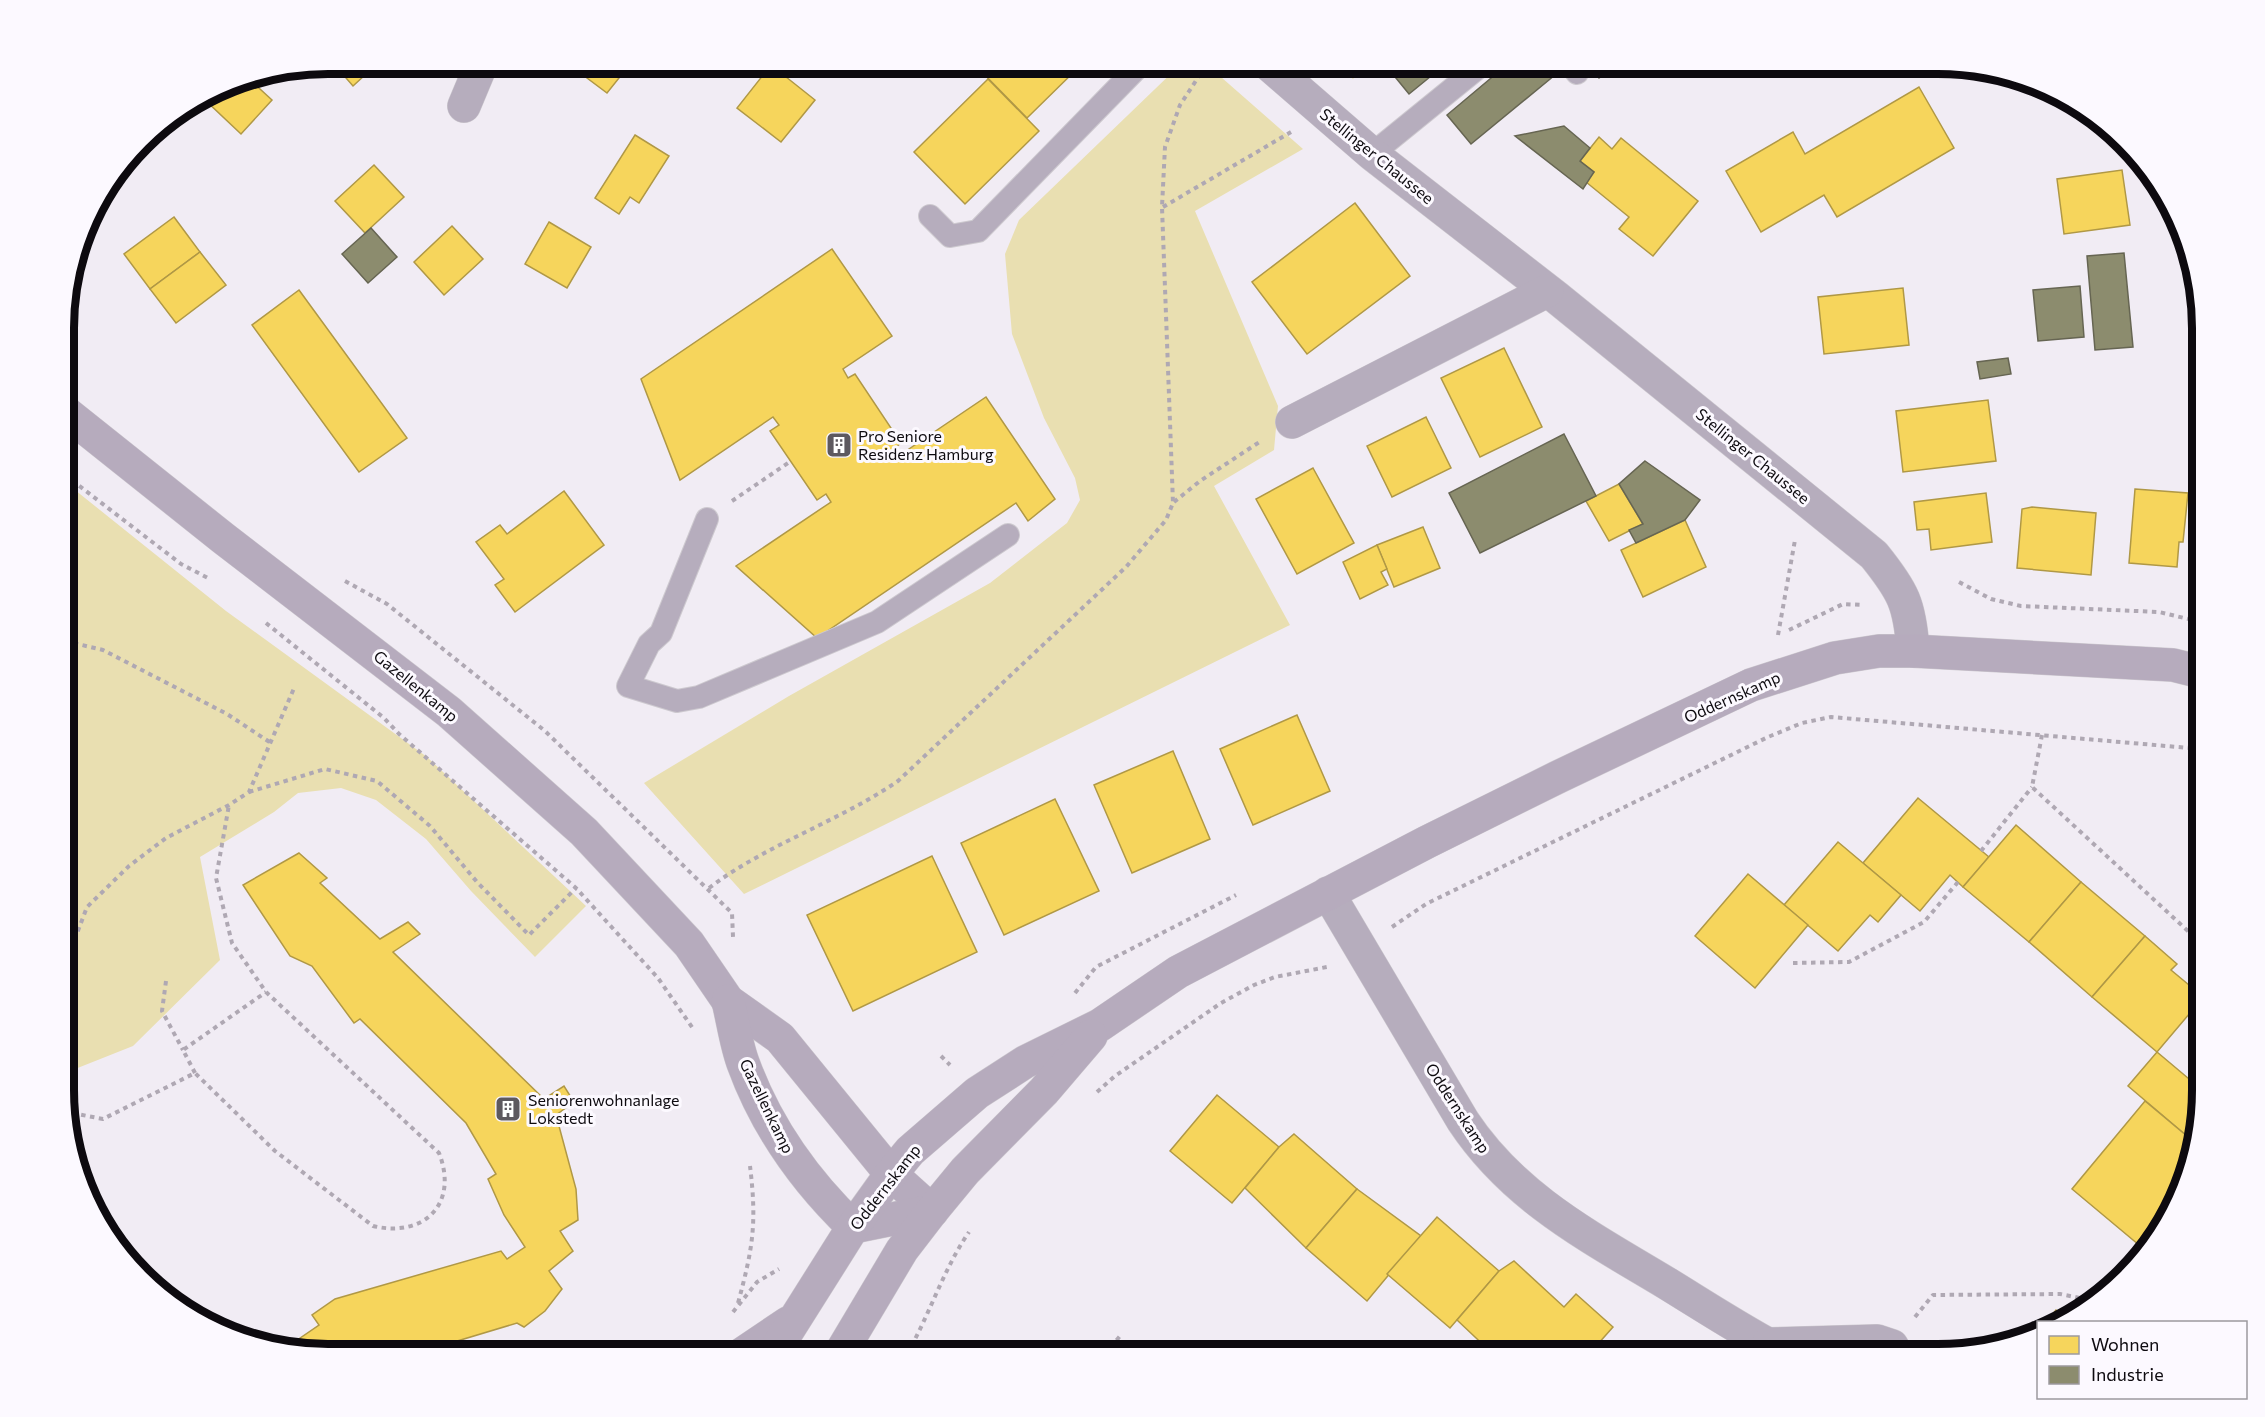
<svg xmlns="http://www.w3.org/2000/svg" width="2265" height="1417" font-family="Commissioner,sans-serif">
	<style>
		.green { fill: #e9dfb1 }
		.homes { fill: #f6d55c; stroke: #b09845; stroke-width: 1.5 }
		.industry { fill: #8c8c6e; stroke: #666552; stroke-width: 1.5 }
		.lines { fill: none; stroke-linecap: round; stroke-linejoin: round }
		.lane-casing { stroke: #cdc9cf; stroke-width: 24 }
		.street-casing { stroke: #cdc9cf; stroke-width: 34 }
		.secondary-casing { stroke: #cdc9cf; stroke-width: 34 }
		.path { stroke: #afa8b3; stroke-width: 4; stroke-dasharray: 4.5 4.5; stroke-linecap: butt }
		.lane { stroke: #b6adbd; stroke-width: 22 }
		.street { stroke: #b6adbd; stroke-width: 33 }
		.secondary { stroke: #b6abbd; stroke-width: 33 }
		.labels { text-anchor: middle; stroke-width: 6; stroke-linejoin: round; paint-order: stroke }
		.street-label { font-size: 16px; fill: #0d0a0f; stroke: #fcf9ff }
		.poi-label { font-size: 16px; fill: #0d0a0f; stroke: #fcf9ff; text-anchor: start }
		.rim { fill: none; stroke: #0d0a0f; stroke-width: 8 }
	</style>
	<rect width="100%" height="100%" fill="#f1ecf4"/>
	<g class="green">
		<polygon points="1182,63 1205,63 1303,149 1195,211 1278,406 1274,450 1214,486 1290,625 744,894 644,783 789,696 990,583 1067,523 1080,500 1075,478 1044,418 1012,334 1005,254 1019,220"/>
		<polygon points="1335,63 1368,63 1353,79"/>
		<polygon points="65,482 226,611 427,757 586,906 535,957 471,891 426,839 376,800 341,788 298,793 274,812 200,857 220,960 133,1046 65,1073"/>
	</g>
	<g class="homes">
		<polygon points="333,63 378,63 353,86"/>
		<polygon points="567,63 631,63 607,93"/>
		<polygon points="983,63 1083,63 1027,118 978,68"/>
		<polygon points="771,65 815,100 781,142 737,108"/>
		<polygon points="249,79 272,100 241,134 203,98 227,83"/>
		<polygon points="988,79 1039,131 965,204 914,152"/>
		<polygon points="1919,87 1954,148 1837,217 1824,195 1761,232 1726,171 1793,132 1805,154"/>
		<polygon points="635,135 669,156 639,203 630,197 619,214 595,198"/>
		<polygon points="1599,137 1612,149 1621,138 1698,201 1653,256 1619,229 1629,217 1586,182 1594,172 1580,161"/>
		<polygon points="374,165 404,197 365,233 335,201"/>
		<polygon points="2122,170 2130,225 2064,234 2057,179"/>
		<polygon points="1355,203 1410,276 1307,354 1252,282"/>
		<polygon points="174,217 200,252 150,289 124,254"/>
		<polygon points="549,222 591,247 567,288 525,264"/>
		<polygon points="452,226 483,259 444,295 414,262"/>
		<polygon points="832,249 892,336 843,369 848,378 855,374 901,443 896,447 900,455 986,397 1055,499 1028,521 1016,503 817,638 736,566 831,502 826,494 817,500 770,431 779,425 773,417 680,480 641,379"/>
		<polygon points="200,252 226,285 176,323 150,289"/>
		<polygon points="1903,288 1909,345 1824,354 1818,297"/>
		<polygon points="299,290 407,438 359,472 252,325"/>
		<polygon points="1504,348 1542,427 1480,457 1441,378"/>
		<polygon points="1988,400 1996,461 1903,472 1896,411"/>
		<polygon points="1426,417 1451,468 1392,497 1367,446"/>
		<polygon points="1313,468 1354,543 1297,574 1256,499"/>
		<polygon points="1619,484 1643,524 1609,541 1586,501"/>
		<polygon points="2135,489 2188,493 2183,542 2179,542 2177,567 2129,563"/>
		<polygon points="564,491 604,545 515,612 495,585 504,579 476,542 500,525 507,534"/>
		<polygon points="1986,493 1992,542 1931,550 1929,529 1917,530 1914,502"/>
		<polygon points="2032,507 2096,513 2091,575 2017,568 2022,509"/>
		<polygon points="1685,520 1706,567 1643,597 1621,550"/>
		<polygon points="1423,527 1440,568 1394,587 1377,545"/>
		<polygon points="1377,545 1387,569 1381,572 1388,585 1360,599 1343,562"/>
		<polygon points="1297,715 1330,791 1253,825 1220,749"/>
		<polygon points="1173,751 1210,839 1132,873 1094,785"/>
		<polygon points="1918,798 1989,857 1963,887 1950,875 1920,911 1863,863"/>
		<polygon points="1055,799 1099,891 1004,935 961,843"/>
		<polygon points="2016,825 2081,882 2029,942 1963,887"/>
		<polygon points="1838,842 1901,895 1878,922 1870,915 1838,951 1784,905"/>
		<polygon points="299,853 327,878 320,883 380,939 408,922 420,934 393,952 544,1099 564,1086 574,1102 556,1115 576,1189 578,1220 560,1231 573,1251 549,1271 562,1289 545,1311 524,1327 517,1323 454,1342 462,1354 327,1354 287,1347 319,1325 312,1315 335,1299 501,1251 507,1259 525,1247 504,1215 488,1179 496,1174 466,1123 360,1019 354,1023 312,966 290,956 243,885"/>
		<polygon points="932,856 977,952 853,1011 807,915"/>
		<polygon points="1748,874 1808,925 1755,988 1695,936"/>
		<polygon points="2081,882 2145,936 2092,997 2029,942"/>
		<polygon points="2145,936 2177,964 2171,970 2201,995 2201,1000 2157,1052 2092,997"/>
		<polygon points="2157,1052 2201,1089 2201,1106 2194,1142 2128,1086"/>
		<polygon points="1217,1095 1279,1147 1232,1203 1170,1151"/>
		<polygon points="2145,1101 2194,1142 2188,1174 2176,1200 2139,1245 2072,1189"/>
		<polygon points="1294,1134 1357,1189 1306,1248 1245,1188 1279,1147"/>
		<polygon points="1357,1189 1421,1236 1367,1301 1306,1248"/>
		<polygon points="1437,1217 1499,1271 1450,1328 1387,1274"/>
		<polygon points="1514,1261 1564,1307 1576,1294 1613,1327 1589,1354 1493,1354 1457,1320 1499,1271"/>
		<polygon points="2056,1310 2067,1319 2046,1322"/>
		<polygon points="1002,1345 1021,1354 997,1354"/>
	</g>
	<g class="industry">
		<polygon points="1392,63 1447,63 1409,94 1387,67"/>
		<polygon points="1509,63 1545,63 1555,75 1471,144 1447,115"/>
		<polygon points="1590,63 1623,63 1599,78"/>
		<polygon points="1564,126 1590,148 1580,161 1594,172 1583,189 1515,136"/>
		<polygon points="371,228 397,257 368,283 342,254"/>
		<polygon points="2124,253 2133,347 2095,350 2087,256"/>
		<polygon points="2080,286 2084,337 2038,341 2033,290"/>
		<polygon points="2008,358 2011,374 1980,379 1977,362"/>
		<polygon points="1564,434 1596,496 1480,553 1449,493"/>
		<polygon points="1645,461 1700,500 1685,520 1636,543 1629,530 1643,524 1619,484"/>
	</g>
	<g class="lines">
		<g class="lane-casing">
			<g id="lane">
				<polyline points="1569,63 1577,73"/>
				<polyline points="1372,154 1484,63"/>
				<polyline points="930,216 950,236 978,231 1142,63"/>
				<polyline points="707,519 661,633 649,644 628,686 677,701 699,697 877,622 1008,535"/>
			</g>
		</g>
		<g class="street-casing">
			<g id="street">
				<path d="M1267,63L1372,154L1556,297L1874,555C1903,591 1910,604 1913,651"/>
				<polyline points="464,106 482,63"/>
				<polyline points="1292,422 1547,291"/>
				<path d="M1328,893L1463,1121C1514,1198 1590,1237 1668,1284C1707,1308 1745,1333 1786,1354"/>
				<polyline points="1768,1344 1877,1341 1892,1346 1896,1353"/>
			</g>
		</g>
		<g class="secondary-casing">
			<g id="secondary">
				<polyline points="65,412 223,538 449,712 584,832 689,944 728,1001 780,1038 891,1174 932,1211"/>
				<path d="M728,1001C733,1021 736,1044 743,1063C766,1126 805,1181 853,1227"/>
				<polyline points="853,1227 932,1211"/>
				<polyline points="742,1354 788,1323"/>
				<polyline points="773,1354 853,1227 891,1174 910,1151 977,1093 1025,1062 1100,1025 1178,972 1427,842 1558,777 1751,685 1835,658 1879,651 1913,651 2173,665 2201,672"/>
				<polyline points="840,1354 902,1250 932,1211 965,1171 1044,1091 1091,1036"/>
			</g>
		</g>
		<g class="path">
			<polyline points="1163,207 1291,132"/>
			<polyline points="65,475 181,564 208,578"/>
			<polyline points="732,501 791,461"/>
			<polyline points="1174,502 1200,481 1261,441"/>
			<polyline points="345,581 387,604 545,731 732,913 733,937"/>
			<polyline points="1959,582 1991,599 2021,606 2159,612 2201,622"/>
			<polyline points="266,623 384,718 399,734 576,888 658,978 694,1030"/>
			<polyline points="1789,630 1843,604 1863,605"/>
			<polyline points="1778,635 1795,540"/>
			<polyline points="65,641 103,650 227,714 271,743"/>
			<polyline points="2042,735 2032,787 2189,932 2201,923"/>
			<polyline points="249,792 325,769 377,781 430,826 477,882 529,935 576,888"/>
			<polyline points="1981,851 2032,787"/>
			<path d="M709,888C767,844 838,822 898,781L1126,567L1166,520L1173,503L1162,207L1165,147L1180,105L1201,73L1211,63"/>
			<polyline points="1392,927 1426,904 1768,737 1802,723 1831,717 2201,749"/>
			<polyline points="1793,963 1849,962 1924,922 1958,882"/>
			<polyline points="65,965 87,907 129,866 166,838 229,805 249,792 295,686"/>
			<polyline points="166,981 162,1011 183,1050"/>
			<polyline points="1075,993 1096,967 1236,895"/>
			<polyline points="941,1056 950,1065"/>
			<polyline points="195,1073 183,1050 266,992"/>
			<polyline points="1097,1092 1115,1076 1221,1003 1254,985 1275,977 1327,967"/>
			<path d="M65,1109L67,1112L103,1119L195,1073L275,1151L373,1226C424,1238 459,1204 439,1153L266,992L232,943L216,878L229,805"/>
			<path d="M738,1303C753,1248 757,1223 750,1166"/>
			<polyline points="733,1312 757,1282 779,1269"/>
			<polyline points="1915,1317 1933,1295 2060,1294 2090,1300"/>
			<path d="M907,1354C930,1314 943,1270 969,1232"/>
			<polyline points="1105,1354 1120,1336"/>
		</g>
		<use href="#lane" class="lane"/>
		<use href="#street" class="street"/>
		<use href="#secondary" class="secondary"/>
	</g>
	<defs>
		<g id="building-square" transform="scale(1.35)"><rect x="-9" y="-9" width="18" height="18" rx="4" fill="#5d595f" stroke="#fcf9ff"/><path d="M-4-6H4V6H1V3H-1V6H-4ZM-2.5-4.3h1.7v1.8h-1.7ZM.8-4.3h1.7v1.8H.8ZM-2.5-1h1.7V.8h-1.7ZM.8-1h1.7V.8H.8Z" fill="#fff"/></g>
	</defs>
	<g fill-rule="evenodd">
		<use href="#building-square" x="839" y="445"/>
		<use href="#building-square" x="508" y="1109"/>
	</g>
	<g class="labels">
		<g class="street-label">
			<text transform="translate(1377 156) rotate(39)" y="6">Stellinger Chaussee</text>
			<text transform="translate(1753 456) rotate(39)" y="6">Stellinger Chaussee</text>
			<text transform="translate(416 686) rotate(39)" y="6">Gazellenkamp</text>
			<text transform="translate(1732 697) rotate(-24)" y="6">Oddernskamp</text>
			<text transform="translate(767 1106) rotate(64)" y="6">Gazellenkamp</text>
			<text transform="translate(1458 1108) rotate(57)" y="6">Oddernskamp</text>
			<text transform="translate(885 1187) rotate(-52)" y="6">Oddernskamp</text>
		</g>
		<g class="poi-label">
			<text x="858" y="442">Pro Seniore<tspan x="858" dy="18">Residenz Hamburg</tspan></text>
			<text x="528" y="1106">Seniorenwohnanlage<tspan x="528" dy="18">Lokstedt</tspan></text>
		</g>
	</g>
	<path d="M0 0H2265V1417H0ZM328 74H1938A254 254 0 0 1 2192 328V1090A254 254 0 0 1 1938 1344H328A254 254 0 0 1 74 1090V328A254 254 0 0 1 328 74Z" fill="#fcf9ff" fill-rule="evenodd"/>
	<path class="rim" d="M328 74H1938A254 254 0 0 1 2192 328V1090A254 254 0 0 1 1938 1344H328A254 254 0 0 1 74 1090V328A254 254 0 0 1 328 74Z"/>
	<rect x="2037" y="1321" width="210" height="78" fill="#fcf9ff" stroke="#9c999f" stroke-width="1.5"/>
	<rect x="2049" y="1336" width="30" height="18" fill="#f6d55c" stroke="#9c999f" stroke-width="1.5"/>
	<text x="2091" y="1351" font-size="18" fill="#0d0a0f">Wohnen</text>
	<rect x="2049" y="1366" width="30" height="18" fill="#8c8c6e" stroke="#9c999f" stroke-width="1.5"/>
	<text x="2091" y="1381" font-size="18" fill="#0d0a0f">Industrie</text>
</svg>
